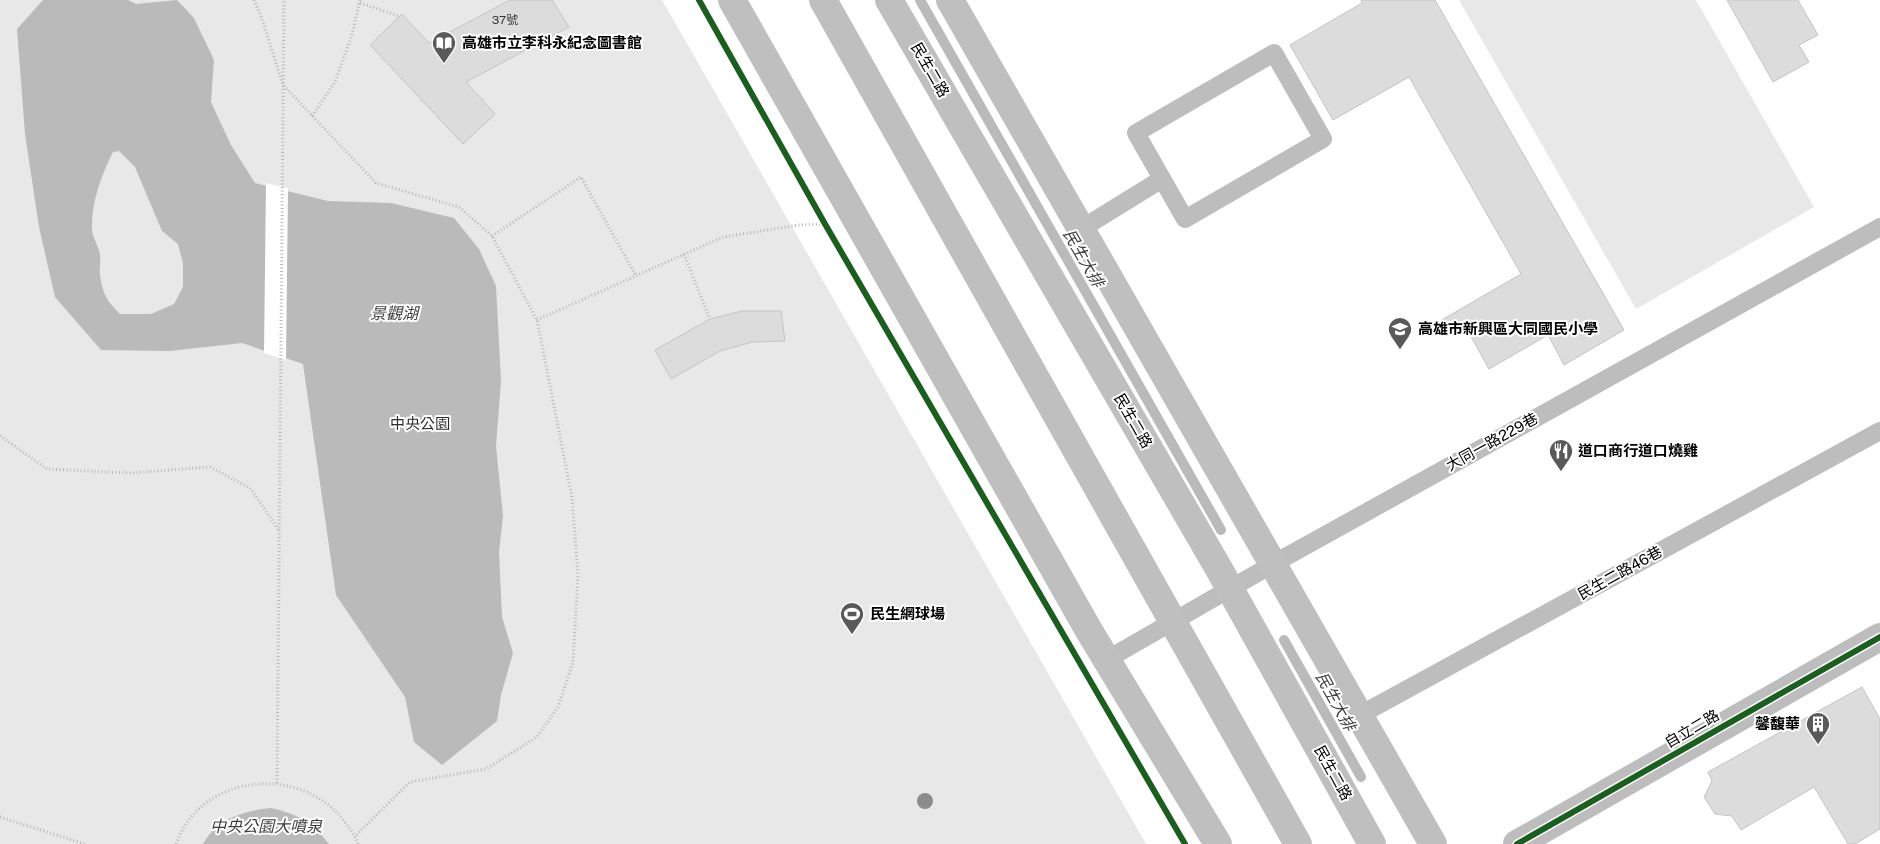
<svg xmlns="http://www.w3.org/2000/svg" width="1880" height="844" font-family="'Public Sans','Noto Sans TC',sans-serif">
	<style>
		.green { fill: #e8e8e8 }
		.water { fill: #bababa; fill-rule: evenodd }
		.pier { fill: #fff }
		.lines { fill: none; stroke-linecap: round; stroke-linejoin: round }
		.stream { stroke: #bababa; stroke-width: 10 }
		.building { fill: #dcdcdc; stroke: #c4c4c4 }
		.path { stroke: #b8b8b8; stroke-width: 3; stroke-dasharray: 1 2.5; stroke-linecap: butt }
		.service { stroke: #bdbdbd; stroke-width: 18 }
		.minor { stroke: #bdbdbd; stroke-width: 28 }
		.secondary { stroke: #bfbfbf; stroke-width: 28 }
		.cycleway-casing { stroke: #fff; stroke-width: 9 }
		.cycleway { stroke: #1b5e20; stroke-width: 6 }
		.tree { fill: #8c8c8c }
		.labels { text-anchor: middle; stroke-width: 4; stroke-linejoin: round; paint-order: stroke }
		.number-label { font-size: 12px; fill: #373737 }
		.poi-label { font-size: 15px; font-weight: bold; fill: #000; stroke: #fff; text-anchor: start }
		.street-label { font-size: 15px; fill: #000; stroke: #fff }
		.park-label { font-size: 15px; fill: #2d2d2d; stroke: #fff }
		.water-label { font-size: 16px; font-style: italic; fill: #3e3e3e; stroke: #fff }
	</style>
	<rect width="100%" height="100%" fill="#fff"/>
	<g class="green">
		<polygon points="0,0 662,0 1146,844 0,844"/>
		<polygon points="1459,0 1696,0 1814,207 1636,309"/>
	</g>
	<g class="water">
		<path d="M43,0H128L136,4L177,0L194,18L214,60L211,102L231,145L255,183L328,201L391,203L454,218L479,249L496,286L501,381L496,446L503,516L499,552L502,617L513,653L501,695L497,721L442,765L414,742L405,697L336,595L303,364L242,343L170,351L101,350L55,297L39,227L25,134L17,29ZM119,151L135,167L162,231L178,244L183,263V287L174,304L151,314H120C107,301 102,293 100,274C99,268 101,261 100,255C99,247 92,236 92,230C91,203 101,176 113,152Z"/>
		<path d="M271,808C299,815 311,821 329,844H203C217,818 244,811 271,808Z"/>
	</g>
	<polygon class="pier" points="266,183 288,188 286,360 264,353"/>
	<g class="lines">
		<g class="stream">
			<polyline points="920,0 1221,530"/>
			<polyline points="1284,640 1361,777"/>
		</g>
	</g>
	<g class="building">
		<polygon points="510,0 552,0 569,27 466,82 495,114 463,144 370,45 402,14 429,43"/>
		<polygon points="1361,0 1435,0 1624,330 1564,365 1548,335 1489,369 1464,324 1447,334 1440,321 1521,274 1409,77 1333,120 1290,45 1362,3"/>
		<polygon points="1727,0 1798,0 1818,35 1799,45 1809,62 1773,82"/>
		<polygon points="742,311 781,311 785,341 752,342 720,351 671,379 655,350 710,319"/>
		<polygon points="1862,687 1880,719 1880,829 1855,844 1848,844 1814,787 1741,830 1732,816 1715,814 1704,797 1712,781 1708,772"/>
	</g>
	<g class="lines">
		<g class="path">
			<polyline points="254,0 261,16 283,85 376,183 459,207 492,236 537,320 572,497 578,575 573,662 558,707 537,737 486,769 410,782 355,836"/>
			<polyline points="360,3 396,15 399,18"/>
			<polyline points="312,116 335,82 352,35 360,0"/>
			<polyline points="492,236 581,177 636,276"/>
			<polyline points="684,254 710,319"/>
			<polyline points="537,320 723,237 799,225 825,224"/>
			<polyline points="0,436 47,469 131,473 210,467 250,488 279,530"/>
			<polyline points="277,783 284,0"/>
			<polyline points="0,817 85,844"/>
			<path d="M176,844C201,773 301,764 344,821C350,829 355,835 358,844"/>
		</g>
		<g class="service">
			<polygon points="1274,53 1323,139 1185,219 1136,133"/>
			<polyline points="1081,229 1162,179"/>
			<polyline points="1106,660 1273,564 1880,227"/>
			<polyline points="1360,715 1880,431"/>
		</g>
		<polyline class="minor" points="1517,844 1880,637"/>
		<g class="secondary">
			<polyline points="732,0 1088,629 1218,844"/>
			<polyline points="823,0 1298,844"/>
			<polyline points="889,0 1219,569 1372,844"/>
			<polyline points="950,0 1433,844"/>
		</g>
		<g class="cycleway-casing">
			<g id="cycleway">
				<polyline points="699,0 825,224 1185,844"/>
				<polyline points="1517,844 1880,637"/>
			</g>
		</g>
		<use href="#cycleway" class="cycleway"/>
	</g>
	<circle class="tree" cx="925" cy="801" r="8"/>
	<defs>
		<g id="library-pin" transform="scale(1.25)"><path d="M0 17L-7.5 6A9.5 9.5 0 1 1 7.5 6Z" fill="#595959" stroke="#fff"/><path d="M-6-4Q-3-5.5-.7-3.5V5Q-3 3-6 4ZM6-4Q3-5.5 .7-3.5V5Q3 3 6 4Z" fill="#fff"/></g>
		<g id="school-pin" transform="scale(1.25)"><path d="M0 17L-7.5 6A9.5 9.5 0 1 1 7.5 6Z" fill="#595959" stroke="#fff"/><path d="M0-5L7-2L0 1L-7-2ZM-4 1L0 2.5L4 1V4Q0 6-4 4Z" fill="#fff"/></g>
		<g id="restaurant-pin" transform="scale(1.25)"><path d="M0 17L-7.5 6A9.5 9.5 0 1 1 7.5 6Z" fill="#595959" stroke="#fff"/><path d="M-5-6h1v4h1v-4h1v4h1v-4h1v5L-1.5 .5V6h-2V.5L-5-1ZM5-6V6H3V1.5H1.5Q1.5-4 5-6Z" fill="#fff"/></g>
		<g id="stadium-pin" transform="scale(1.25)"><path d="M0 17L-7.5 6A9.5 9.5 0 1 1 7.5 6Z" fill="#595959" stroke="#fff"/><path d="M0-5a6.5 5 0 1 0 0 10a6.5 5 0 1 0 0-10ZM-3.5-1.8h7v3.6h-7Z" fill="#fff"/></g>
		<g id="building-pin" transform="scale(1.25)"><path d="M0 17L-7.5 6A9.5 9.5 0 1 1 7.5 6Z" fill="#595959" stroke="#fff"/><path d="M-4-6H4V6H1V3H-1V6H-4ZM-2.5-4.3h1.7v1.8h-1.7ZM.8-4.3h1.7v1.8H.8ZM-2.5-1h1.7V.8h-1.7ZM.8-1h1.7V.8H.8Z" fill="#fff"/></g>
	</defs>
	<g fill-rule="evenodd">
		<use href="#library-pin" x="444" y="43"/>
		<use href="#school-pin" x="1400" y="329"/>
		<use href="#restaurant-pin" x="1561" y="451"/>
		<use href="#stadium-pin" x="852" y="614"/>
		<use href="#building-pin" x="1818" y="724"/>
	</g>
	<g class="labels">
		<g class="number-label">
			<text x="505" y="24">37號</text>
		</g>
		<g class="poi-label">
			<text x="462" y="48">高雄市立李科永紀念圖書館</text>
			<text x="1418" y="334">高雄市新興區大同國民小學</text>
			<text x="1578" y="456">道口商行道口燒雞</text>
			<text x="870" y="619">民生網球場</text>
			<text x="1800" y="729" text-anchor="end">馨馥華</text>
		</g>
		<g class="street-label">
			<text transform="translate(930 70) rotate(60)" y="5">民生二路</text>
			<text transform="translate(1133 421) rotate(60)" y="5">民生二路</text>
			<text transform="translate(1492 442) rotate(-29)" y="5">大同一路229巷</text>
			<text transform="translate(1620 573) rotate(-29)" y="5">民生二路46巷</text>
			<text transform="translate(1692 729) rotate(-30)" y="5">自立二路</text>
			<text transform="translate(1333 773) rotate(61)" y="5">民生二路</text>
		</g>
		<g class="park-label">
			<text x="420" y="429">中央公園</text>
		</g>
		<g class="water-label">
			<text transform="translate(1084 258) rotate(60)" y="6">民生大排</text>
			<text x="394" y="319">景觀湖</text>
			<text transform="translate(1336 701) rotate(61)" y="6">民生大排</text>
			<text x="266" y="832">中央公園大噴泉</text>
		</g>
	</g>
</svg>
